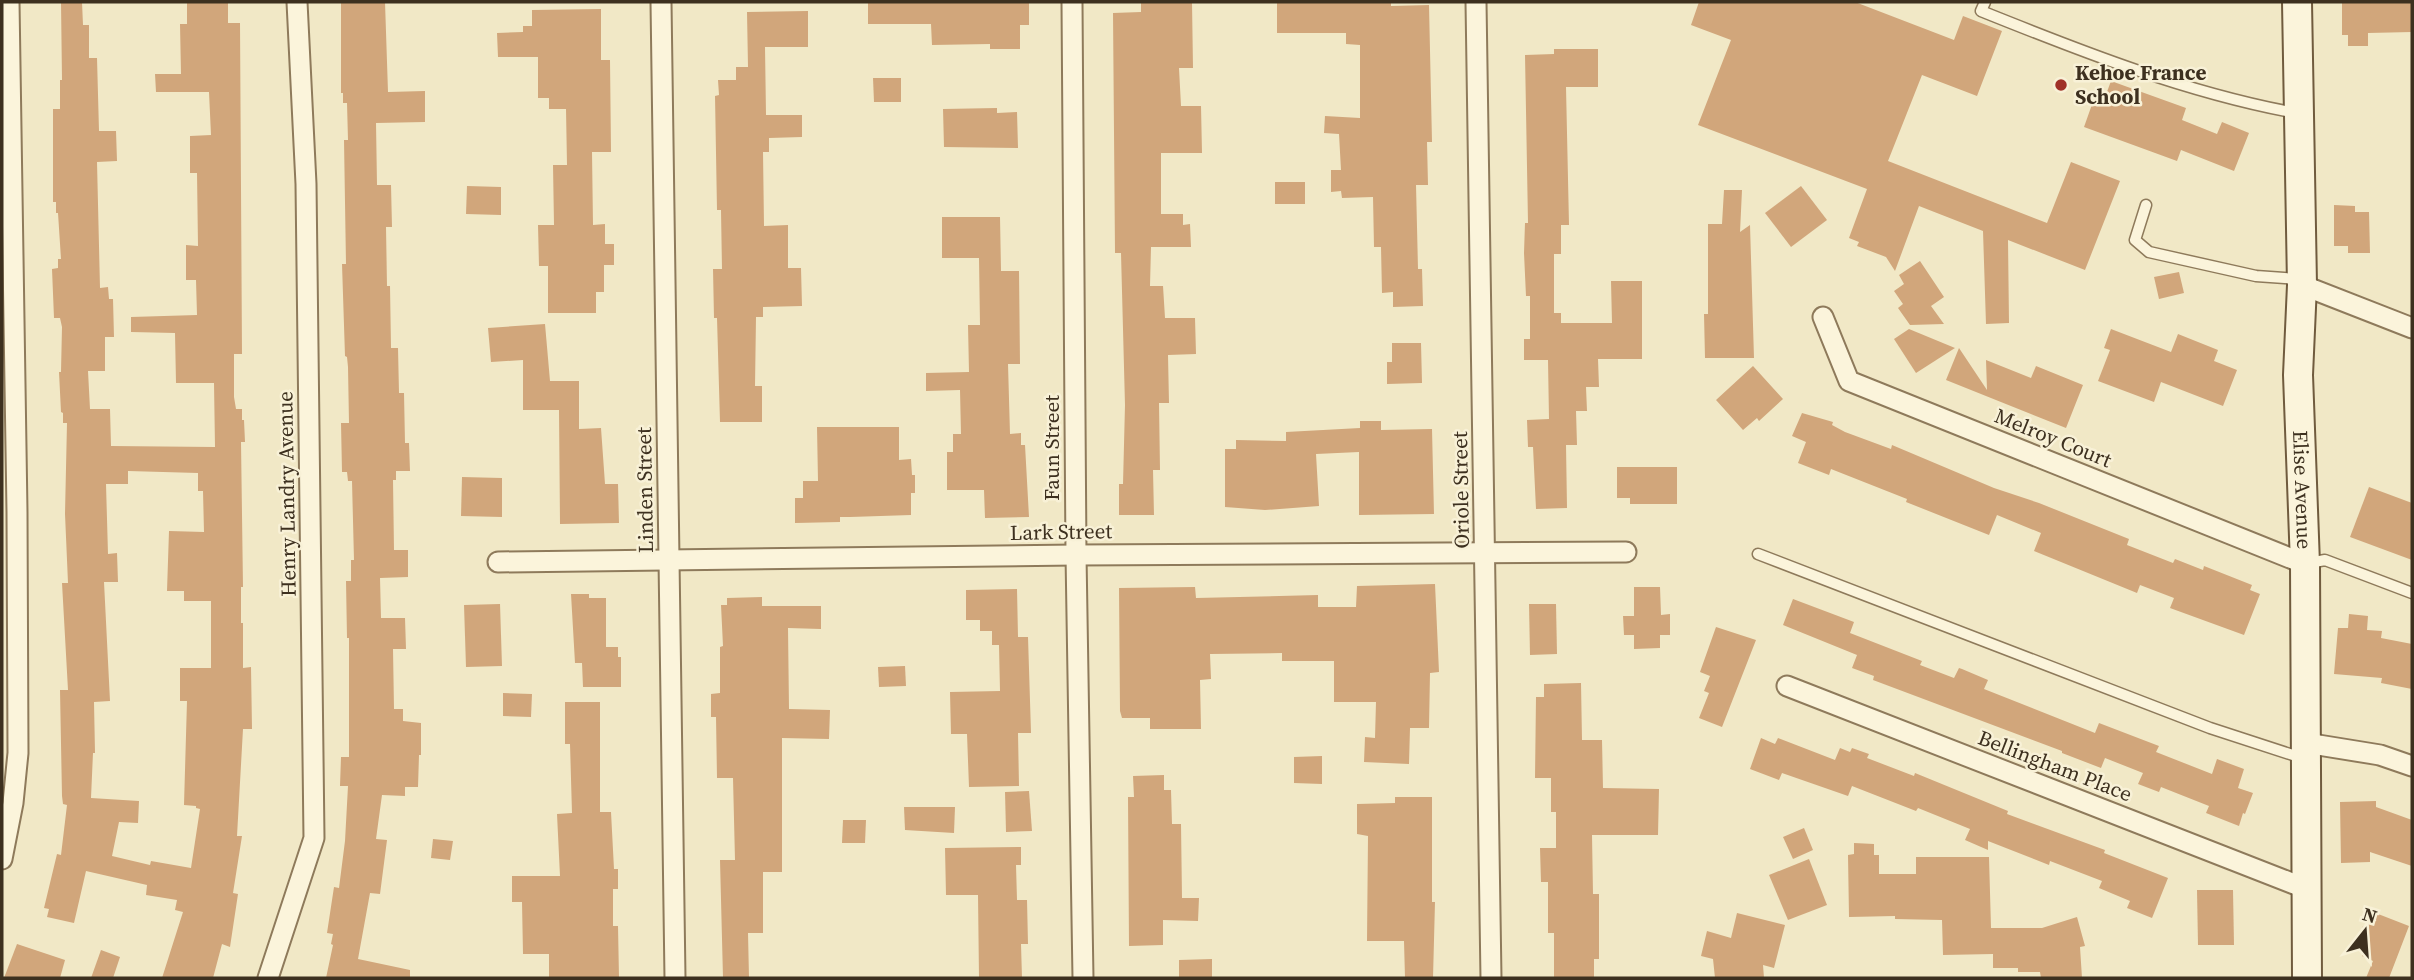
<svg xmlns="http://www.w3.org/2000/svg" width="2414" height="980" font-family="'Source Serif 4',serif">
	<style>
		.building { fill: #d1a67b; fill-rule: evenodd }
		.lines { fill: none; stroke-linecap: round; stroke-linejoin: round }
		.lane-casing { stroke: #8e7a5b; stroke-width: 13 }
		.street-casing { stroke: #8e7a5b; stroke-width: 23 }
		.secondary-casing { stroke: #705b3e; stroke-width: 32 }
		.lane { stroke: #fbf4db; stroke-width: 10 }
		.street { stroke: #fbf4db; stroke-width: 19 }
		.secondary { stroke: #fbf4db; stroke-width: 28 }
		.poi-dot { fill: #a03127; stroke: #f8f1d7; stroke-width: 2.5 }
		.labels { text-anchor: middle; stroke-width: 5; stroke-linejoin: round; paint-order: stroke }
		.poi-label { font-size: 21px; font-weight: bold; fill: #3d301f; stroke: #f8f1d7; text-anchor: start }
		.street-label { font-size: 21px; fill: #3d301f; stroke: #f8f1d7 }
	</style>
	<rect width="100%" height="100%" fill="#f1e8c6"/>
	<g class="building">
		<path d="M61,2H82L83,25H89V58H97L99,131H116L117,161L97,162L100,288L108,287L109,299H113L114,337H105V371H88L90,409H110L111,446L215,447L214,383H176L175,333L131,332V317L197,315L196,280H186V245L198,246L197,173H190V136L211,135L209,92H156L155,74H181L180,24H187V2H228V23H240L242,354H234V397L236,409H242V420H244L245,442H241L243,587H241V623H243V668L251,667L252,729H243L237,836H242L233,893L238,894L230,947L222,944L213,978H162L183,912L175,910L177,900L146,895L147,885L86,871L74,923L47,917L49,909L44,908L57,854L61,855L67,805L63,804L62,796L60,690H68L62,583H68L65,514L67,423H63V413L61,412L59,372H61L62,327L60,318H54L52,269L58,268V259H61L58,213H56V202H53V109H60V80H62ZM128,471L198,473V491H203L204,532L169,531L167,591H184V601H211V668H180V701H187L184,805L196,806V808L200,809L191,868L151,861L150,865L112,856L119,822L138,823L139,801L91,798L93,753H95L94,702L110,701L104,582H118L117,553L108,554L106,484H128Z"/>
		<polygon points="341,2 385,2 388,92 425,91 425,122 376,123 377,185 391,185 392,227 386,227 387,286 390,286 391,348 398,348 399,393 404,393 405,443 409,443 410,471 396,471 396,480 393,480 394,550 408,550 408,577 380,578 381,618 405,618 406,649 393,649 394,709 403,709 403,721 421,723 421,755 419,755 418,787 405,787 405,796 382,795 376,839 387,840 380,894 370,893 358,959 410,970 410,978 326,978 333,945 331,944 333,934 327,933 334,887 339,888 345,841 348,786 340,786 341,757 349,757 349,638 347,638 346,581 351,581 351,560 354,560 352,481 348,481 347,472 342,472 341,423 349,423 348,367 347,357 345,356 342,264 346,264 344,140 348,140 347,103 343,103 343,93 341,93"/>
		<polygon points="868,2 1029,2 1029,25 1020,25 1020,49 990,49 990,44 932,45 931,24 868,24"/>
		<polygon points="1141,2 1192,2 1193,68 1179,68 1181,106 1201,106 1202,153 1161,153 1161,214 1183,214 1183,225 1190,224 1191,247 1151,247 1150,286 1163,286 1165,318 1195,318 1196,354 1168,355 1169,403 1159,403 1160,470 1153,470 1154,515 1119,515 1119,484 1123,484 1125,405 1121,253 1115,253 1113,13 1141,12"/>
		<polygon points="1277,2 1391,2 1391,6 1429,5 1432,142 1427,142 1428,185 1416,185 1418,269 1422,269 1423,306 1393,307 1393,292 1382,293 1381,247 1374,247 1373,197 1342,198 1341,191 1331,192 1331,170 1341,170 1339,134 1324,133 1325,116 1360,118 1360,45 1346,44 1346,33 1277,33"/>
		<polygon points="1699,2 1855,2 1954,40 1963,16 2002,31 1977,96 1922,75 1888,161 2047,223 2071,162 2120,181 2085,270 2008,240 2009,323 1986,324 1983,231 1919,206 1895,271 1886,257 1857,246 1859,242 1849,238 1867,189 1698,125 1731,40 1691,25"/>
		<polygon points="2342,2 2412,2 2412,32 2368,33 2368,46 2348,46 2348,35 2342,35"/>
		<polygon points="601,9 601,60 610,60 611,152 592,152 593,225 605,224 605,244 614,244 614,265 604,265 604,292 596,292 596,313 548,313 548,266 539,266 538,225 554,225 553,165 567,165 566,109 549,109 549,98 538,98 538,57 498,57 497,33 523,32 523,26 532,26 532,10"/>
		<polygon points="808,11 808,47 765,47 766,115 802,115 802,137 769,138 769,152 763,152 764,226 788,225 788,268 801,268 802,306 763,307 763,317 756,317 755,386 762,386 762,422 720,422 717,318 714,318 713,269 722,269 721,210 717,210 715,96 719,95 718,80 736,80 736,67 748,67 747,12"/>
		<polygon points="1554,49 1598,49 1598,87 1566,87 1569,225 1561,225 1561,254 1554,254 1554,313 1561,313 1561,323 1612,323 1611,281 1642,281 1642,359 1598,359 1599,387 1586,387 1587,411 1576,411 1577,445 1566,445 1567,508 1536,509 1533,447 1528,447 1527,420 1549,419 1548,360 1524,360 1524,339 1530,339 1530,296 1526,296 1524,253 1525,223 1528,223 1525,55 1554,54"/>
		<polygon points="873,78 901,78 901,102 874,102"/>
		<polygon points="2111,81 2186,108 2182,120 2217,134 2222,122 2249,133 2234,171 2181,150 2177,161 2084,127 2095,96 2104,100"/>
		<polygon points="997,108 997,113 1017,112 1018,148 944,147 943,109"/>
		<rect x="1275" y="182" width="30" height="22"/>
		<polygon points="467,186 501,187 501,215 466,214"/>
		<polygon points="1801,186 1827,220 1791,247 1765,213"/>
		<polygon points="1724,190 1742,190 1740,232 1750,225 1754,358 1705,358 1704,314 1708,314 1708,224 1722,224"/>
		<polygon points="2334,205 2355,206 2355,212 2369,212 2370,253 2348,253 2348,246 2334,246"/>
		<polygon points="942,217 1000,217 1001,271 1019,271 1020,364 1008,364 1010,434 1021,433 1021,445 1025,445 1029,517 985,518 984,490 947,490 947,452 953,452 953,434 961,434 960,390 926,391 926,373 969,372 968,325 980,325 979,258 942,258"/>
		<polygon points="1920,261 1944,297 1931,306 1944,324 1910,325 1898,308 1903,304 1894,291 1904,284 1899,275"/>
		<polygon points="2179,272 2184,293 2159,299 2154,277"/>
		<polygon points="545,324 550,381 579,381 579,429 601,428 605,484 618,484 619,523 560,524 559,410 523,410 523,360 491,362 488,328"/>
		<polygon points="1909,329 1955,348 1916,373 1894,339"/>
		<polygon points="2111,329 2171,352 2178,334 2218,350 2214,361 2237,370 2223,406 2161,382 2154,402 2098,381 2110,350 2104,348"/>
		<polygon points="1392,343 1421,343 1422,383 1387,384 1387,362 1392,362"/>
		<polygon points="1959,348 1987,390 1986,360 2031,378 2036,366 2083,385 2066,428 1946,380"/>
		<polygon points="1753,366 1783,399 1759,421 1757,418 1743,430 1716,400"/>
		<polygon points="1802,413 1833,422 1832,425 1845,432 1891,449 1892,445 1994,488 2039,503 2129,539 2127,545 2173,563 2175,559 2203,570 2204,566 2252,585 2250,590 2260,594 2244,635 2170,608 2174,598 2140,585 2137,593 2034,551 2041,533 1997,515 1989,535 1906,502 1907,499 1831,469 1829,475 1798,463 1806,442 1792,436"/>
		<polygon points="1360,421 1381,421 1381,430 1432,429 1434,514 1359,515 1359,452 1316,454 1319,506 1265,510 1225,507 1225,449 1236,449 1236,440 1286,441 1286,432 1360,428"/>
		<polygon points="817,427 899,427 899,460 911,459 912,475 915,475 915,493 911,493 911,515 850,517 840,517 840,522 795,523 795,498 803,498 803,481 818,481"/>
		<polygon points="1617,467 1677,467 1677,504 1630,504 1630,498 1617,498"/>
		<polygon points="462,477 502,478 502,517 461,516"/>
		<polygon points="2369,487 2412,503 2412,560 2350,537"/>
		<polygon points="1435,584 1439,672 1430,673 1429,728 1410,728 1409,764 1364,762 1365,737 1375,738 1376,702 1334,702 1334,661 1282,661 1282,653 1210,654 1211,679 1200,680 1201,729 1150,729 1150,718 1122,718 1120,711 1119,588 1195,587 1196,598 1318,595 1318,607 1356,607 1357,586"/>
		<polygon points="1634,587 1660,587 1661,615 1670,614 1670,635 1660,635 1660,648 1634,649 1634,635 1624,635 1623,616 1634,616"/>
		<polygon points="1017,589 1018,637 1028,637 1031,733 1018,733 1019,786 969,787 967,734 951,734 950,692 1000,691 999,645 992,645 992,631 980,631 980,620 966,620 966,590"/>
		<polygon points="571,594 589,594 589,598 606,598 606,647 618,647 618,657 621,657 621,687 583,687 582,663 575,663"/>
		<polygon points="762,597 762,606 821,606 821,629 788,628 789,709 830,710 829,739 782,738 782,872 763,872 763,933 748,933 749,978 723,978 720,860 735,860 733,778 717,778 716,717 711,717 711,694 720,693 720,647 723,646 721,605 727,605 727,598"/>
		<polygon points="1793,599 1854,622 1850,633 1922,661 1920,665 1954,678 1959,668 1962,669 1988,680 1984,689 2095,733 2099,723 2159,746 2156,752 2212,774 2217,759 2244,769 2238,788 2253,793 2245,814 2243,813 2239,826 2206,813 2209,806 2161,787 2159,792 2138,784 2143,773 2105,758 2101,768 2062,753 2062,751 1873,680 1874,676 1852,668 1857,655 1783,625"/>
		<polygon points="500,604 502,666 466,667 464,605"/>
		<polygon points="1529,604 1556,604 1557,654 1530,655"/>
		<polygon points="2349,614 2368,616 2367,630 2382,631 2381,638 2412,644 2412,689 2381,683 2382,678 2334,674 2338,628 2348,628"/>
		<polygon points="1716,627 1756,640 1722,727 1699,718 1709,693 1704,691 1710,676 1700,672"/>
		<polygon points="905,666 906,686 879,687 878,667"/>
		<polygon points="1581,683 1582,740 1602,740 1603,788 1659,789 1658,835 1592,835 1593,894 1599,894 1599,959 1594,959 1594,978 1554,978 1554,933 1548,933 1548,882 1541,882 1540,848 1556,848 1556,812 1551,812 1551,778 1535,778 1536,697 1544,697 1544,684"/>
		<polygon points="503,693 532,694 531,717 503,716"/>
		<polygon points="565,702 600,702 600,812 611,812 614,869 618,869 618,889 613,889 613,926 618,926 619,978 549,978 549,954 523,954 522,902 512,902 512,876 560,876 557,814 572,813 570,744 565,744"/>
		<polygon points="1761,738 1775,744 1778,738 1835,760 1840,748 1850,752 1852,748 1869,754 1867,758 1914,776 1915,773 2008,811 2007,814 2105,850 2104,853 2168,878 2152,918 2127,908 2130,901 2099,888 2102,881 2050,861 2049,865 1988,841 1988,850 1965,840 1970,829 1918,808 1916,811 1852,786 1848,796 1782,773 1779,780 1750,769"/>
		<polygon points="1322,756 1322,784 1294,783 1294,757"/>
		<polygon points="1164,775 1164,790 1171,790 1172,824 1181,824 1182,898 1199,898 1198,921 1163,920 1163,945 1129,946 1128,797 1134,797 1133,776"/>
		<polygon points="1029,791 1032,831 1006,832 1005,792"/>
		<polygon points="1395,797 1432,797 1432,902 1435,902 1433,978 1405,978 1404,941 1367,941 1368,836 1357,834 1357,804 1395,803"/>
		<polygon points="2376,801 2376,807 2412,820 2412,866 2370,852 2370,862 2341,863 2340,802"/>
		<polygon points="904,807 955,807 954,833 905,830"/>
		<polygon points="843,820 866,820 865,843 842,843"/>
		<polygon points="1804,828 1813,850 1793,859 1783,837"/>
		<polygon points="433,839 453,841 450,860 431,858"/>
		<polygon points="1854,843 1874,844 1874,855 1879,855 1879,874 1916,874 1916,857 1989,857 1991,928 2042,928 2077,917 2085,946 2080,947 2082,978 2041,978 2040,972 2018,972 2018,968 1993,968 1993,954 1943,955 1942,920 1895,919 1895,916 1849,917 1848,855 1854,854"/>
		<polygon points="1021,847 1021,865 1016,865 1017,900 1027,900 1028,944 1021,944 1022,978 979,978 978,895 946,895 945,848"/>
		<polygon points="1809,859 1827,905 1788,920 1769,875"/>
		<polygon points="2197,890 2233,890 2234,945 2198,945"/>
		<polygon points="2373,912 2409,926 2389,978 2366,978 2373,961 2362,956 2365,949 2356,945 2363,926 2367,927"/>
		<polygon points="1737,913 1785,925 1774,968 1763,965 1764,978 1715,978 1713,959 1701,956 1707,931 1731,938"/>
		<polygon points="17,944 65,960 60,978 4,978"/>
		<polygon points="101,950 120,957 113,978 91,978"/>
		<polygon points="1212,959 1212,978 1179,978 1179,960"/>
	</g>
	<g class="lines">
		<g class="lane-casing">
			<g id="lane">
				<path d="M1985,2L1981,11C2083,52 2187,93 2296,113"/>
				<polyline points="2146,205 2135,240 2149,252 2256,276 2298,279"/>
				<polyline points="1758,554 2210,728 2302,758"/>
				<polyline points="2309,563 2325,560 2412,593"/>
			</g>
		</g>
		<g class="street-casing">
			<g id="street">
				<polyline points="661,2 675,978"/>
				<polyline points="1072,2 1076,555 1083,978"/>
				<polyline points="1476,2 1491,978"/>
				<polyline points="2302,285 2412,328"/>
				<polyline points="1823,317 1849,381 2305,564"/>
				<polyline points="498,562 1076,555 1626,552"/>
				<polyline points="1787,686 2307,889"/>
				<polyline points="2306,743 2380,755 2412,766"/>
				<polyline points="2,859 13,803 18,753 17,512 9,2"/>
				<polyline points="268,978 314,838 306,184 297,2"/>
			</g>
		</g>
		<g class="secondary-casing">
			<g id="secondary">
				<path id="s1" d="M2297,2L2302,285L2298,375L2305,564L2307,978"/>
			</g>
		</g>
		<use href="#lane" class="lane"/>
		<use href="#street" class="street"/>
		<use href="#secondary" class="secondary"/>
	</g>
	<circle class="poi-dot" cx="2061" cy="85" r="7"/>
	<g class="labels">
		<g class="poi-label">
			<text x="2075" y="80">Kehoe France<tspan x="2075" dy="24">School</tspan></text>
		</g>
		<g class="street-label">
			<text transform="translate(2053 438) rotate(22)" y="7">Melroy Court</text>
			<text transform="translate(1052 448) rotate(-90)" y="7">Faun Street</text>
			<text transform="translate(645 490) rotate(-91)" y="7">Linden Street</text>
			<text transform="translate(1461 490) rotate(-91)" y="7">Oriole Street</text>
			<text dy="7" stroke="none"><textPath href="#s1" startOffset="488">Elise Avenue</textPath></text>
			<text transform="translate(287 494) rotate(-91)" y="7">Henry Landry Avenue</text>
			<text transform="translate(1061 532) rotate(-1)" y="7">Lark Street</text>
			<text transform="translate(2055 766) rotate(21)" y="7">Bellingham Place</text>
		</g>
	</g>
	<rect width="2414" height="980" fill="none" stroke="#3d301f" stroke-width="7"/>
	<g transform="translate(2365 931) rotate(17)" stroke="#f8f1d7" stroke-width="5" paint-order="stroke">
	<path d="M0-5L12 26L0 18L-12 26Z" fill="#3d301f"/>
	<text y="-10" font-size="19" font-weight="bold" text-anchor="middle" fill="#3d301f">N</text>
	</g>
</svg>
